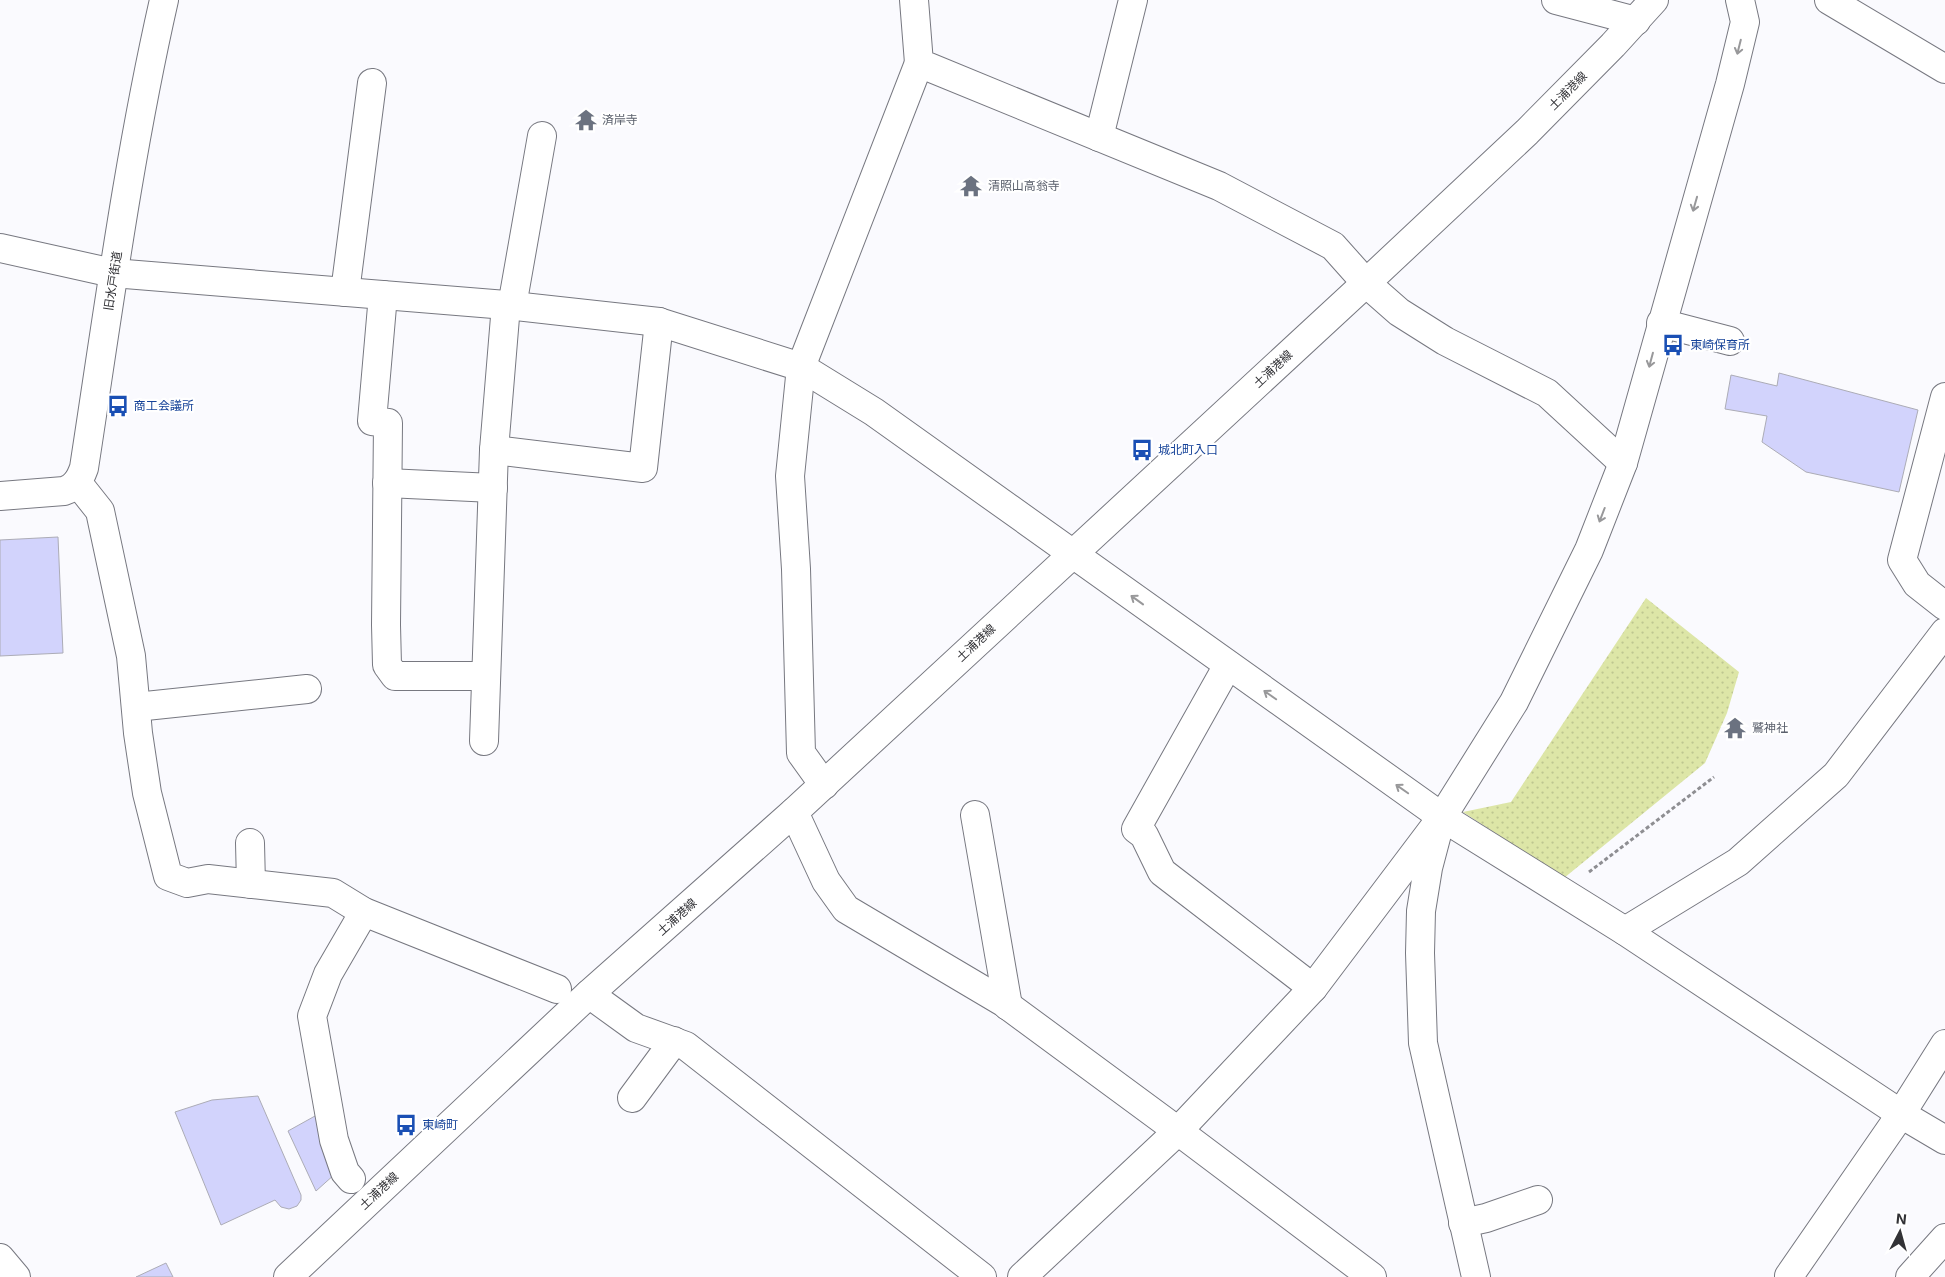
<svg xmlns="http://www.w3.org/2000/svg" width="1945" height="1277" font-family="Inter,'Noto Sans JP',sans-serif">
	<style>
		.grass { fill: url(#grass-dots) }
		.building { fill: #d2d3fc; stroke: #acacb6 }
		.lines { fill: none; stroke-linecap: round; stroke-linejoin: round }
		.minor-casing { stroke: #777880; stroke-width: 30 }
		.major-casing { stroke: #777880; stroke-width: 30 }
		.path { stroke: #8e8e92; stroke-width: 3; stroke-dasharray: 4 2.5; stroke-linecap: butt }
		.minor { stroke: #fff; stroke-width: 28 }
		.major { stroke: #fff; stroke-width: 28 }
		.oneway { stroke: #98989a }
		.labels { text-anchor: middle; stroke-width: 4.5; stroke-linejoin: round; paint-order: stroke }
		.street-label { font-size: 12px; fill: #323236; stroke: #fff }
		.worship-label { font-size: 12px; fill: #5b616d; stroke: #fff; text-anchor: start }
		.transit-label { font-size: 12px; fill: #164399; stroke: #fff; text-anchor: start }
	</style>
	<defs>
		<pattern id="grass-dots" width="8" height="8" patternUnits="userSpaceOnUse" patternTransform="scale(1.25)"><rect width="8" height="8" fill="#dde6a7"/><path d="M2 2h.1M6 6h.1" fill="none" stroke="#bec690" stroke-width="1.8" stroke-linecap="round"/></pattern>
	</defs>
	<rect width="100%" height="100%" fill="#fafafe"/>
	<polygon class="grass" points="1646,598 1739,672 1727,713 1705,763 1564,878 1463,812 1511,802"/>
	<g class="building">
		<polygon points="1779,373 1918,410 1899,492 1806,472 1762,442 1767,416 1725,409 1731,375 1777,386"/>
		<polygon points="58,537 63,653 0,656 0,540"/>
		<polygon points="258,1096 301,1195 301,1200 297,1206 289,1209 281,1207 275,1200 221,1225 175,1112 212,1100"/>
		<polygon points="315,1116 324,1135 335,1174 316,1191 288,1131"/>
		<polygon points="166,1263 173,1277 136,1277"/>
	</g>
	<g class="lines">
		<g class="minor-casing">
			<g id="minor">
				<polyline points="914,0 919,63 1219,186 1333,246 1366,283 1399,312 1445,341 1547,393 1623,463"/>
				<polyline points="1556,0 1636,21"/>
				<polyline points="1099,137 1133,0"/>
				<polyline points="0,248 113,273 506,305 659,322 801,367 874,412 1442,817 1625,931 1901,1114 1945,1140"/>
				<polyline points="345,292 372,83"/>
				<polyline points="383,295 372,421 388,423 386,625 387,665 395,676 486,676"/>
				<polyline points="512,306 542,136"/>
				<polyline points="1661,323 1730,341"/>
				<polyline points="1945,397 1902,560 1917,584 1945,606"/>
				<polyline points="494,450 643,468 659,322"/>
				<polyline points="77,482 100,511 131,656 138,733 147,793 168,876 187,883 208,879 333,893 364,912 557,989"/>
				<polyline points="387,483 493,488"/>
				<path d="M0,496L64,491C76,487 80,479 84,468C108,312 129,154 164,0"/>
				<polyline points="1228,665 1136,829 1144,835 1162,872 1313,988"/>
				<polyline points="136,707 307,689"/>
				<polyline points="484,741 494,450 506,305"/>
				<polyline points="824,785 801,753 796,569 790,476 801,367 919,63"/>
				<polyline points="794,812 826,881 846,909 1003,1002 1178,1131 1372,1277"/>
				<polyline points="975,815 1008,1006"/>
				<polyline points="1438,830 1428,868 1421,911 1420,953 1423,1043 1476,1277"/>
				<polyline points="250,843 251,884"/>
				<polyline points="1625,931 1738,862 1836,775 1945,632"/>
				<polyline points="589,994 636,1028 686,1046 982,1277"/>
				<polyline points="632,1098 674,1041"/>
				<polyline points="351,1179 345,1172 334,1140 312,1016 328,974 364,912"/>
				<polyline points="1463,1223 1486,1218 1538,1200"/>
				<polyline points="0,1258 16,1277"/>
				<polyline points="1789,1276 1901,1114 1945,1044"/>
				<polyline points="1022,1277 1178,1131 1313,988 1442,817 1514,702 1589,550 1623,463 1730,84 1745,22 1740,0"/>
				<polyline points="1910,1277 1945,1238"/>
			</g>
		</g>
		<g class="major-casing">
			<g id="major">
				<polyline points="1829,0 1945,69"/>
				<polyline points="288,1277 589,994 794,812 1366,283 1527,132 1613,45 1654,0"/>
			</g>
		</g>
		<polyline class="path" points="1589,872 1714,777"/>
		<use href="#minor" class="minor"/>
		<use href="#major" class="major"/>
	</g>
	<defs><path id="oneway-shaft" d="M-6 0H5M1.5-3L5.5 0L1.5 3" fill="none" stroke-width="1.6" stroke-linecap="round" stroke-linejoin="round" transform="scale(1.25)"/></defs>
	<g class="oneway">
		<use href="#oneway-shaft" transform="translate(1739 47) rotate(104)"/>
		<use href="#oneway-shaft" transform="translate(1695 204) rotate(106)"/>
		<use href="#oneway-shaft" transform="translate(1651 360) rotate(105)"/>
		<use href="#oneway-shaft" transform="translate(1602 515) rotate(111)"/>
		<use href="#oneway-shaft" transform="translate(1137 600) rotate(-144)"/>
		<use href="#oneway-shaft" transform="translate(1270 695) rotate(-145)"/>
		<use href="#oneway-shaft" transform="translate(1402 789) rotate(-145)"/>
	</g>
	<defs>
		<g id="temple-bare" transform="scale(1.725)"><path d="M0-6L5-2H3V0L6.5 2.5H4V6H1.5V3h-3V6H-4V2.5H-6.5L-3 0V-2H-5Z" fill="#6b7280" stroke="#fff" stroke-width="2.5" paint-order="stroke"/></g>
		<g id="bus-bare" transform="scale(1.725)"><path d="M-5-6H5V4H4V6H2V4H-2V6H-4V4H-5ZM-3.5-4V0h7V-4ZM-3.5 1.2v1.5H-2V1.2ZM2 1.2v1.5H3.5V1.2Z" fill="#1a4fb4" stroke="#fff" stroke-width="2.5" paint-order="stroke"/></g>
	</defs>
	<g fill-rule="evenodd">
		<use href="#temple-bare" x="586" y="120"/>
		<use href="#temple-bare" x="971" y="186"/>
		<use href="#bus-bare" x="1673" y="345"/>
		<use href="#bus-bare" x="118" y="406"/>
		<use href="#bus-bare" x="1142" y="450"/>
		<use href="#temple-bare" x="1735" y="728"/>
		<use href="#bus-bare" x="406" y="1125"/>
	</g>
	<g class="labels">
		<g class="street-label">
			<text transform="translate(1568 91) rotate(-45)" y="4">土浦港線</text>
			<text transform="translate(113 281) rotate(-81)" y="4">旧水戸街道</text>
			<text transform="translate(1273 369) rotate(-43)" y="4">土浦港線</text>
			<text transform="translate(976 643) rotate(-43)" y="4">土浦港線</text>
			<text transform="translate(677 917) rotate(-42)" y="4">土浦港線</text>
			<text transform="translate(379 1191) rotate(-43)" y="4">土浦港線</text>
		</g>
		<g class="worship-label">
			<text x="602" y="124">済岸寺</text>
			<text x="988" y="190">清照山高翁寺</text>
			<text x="1752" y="732">鷲神社</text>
		</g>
		<g class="transit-label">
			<text x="1690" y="349">東崎保育所</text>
			<text x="134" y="410">商工会議所</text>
			<text x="1158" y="454">城北町入口</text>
			<text x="422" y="1129">東崎町</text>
		</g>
	</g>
	<g transform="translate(1900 1232) rotate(6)" stroke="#ffffff" stroke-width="4" paint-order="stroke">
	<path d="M0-4L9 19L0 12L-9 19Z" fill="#323236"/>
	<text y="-8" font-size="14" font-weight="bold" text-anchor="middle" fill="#323236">N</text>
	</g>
</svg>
